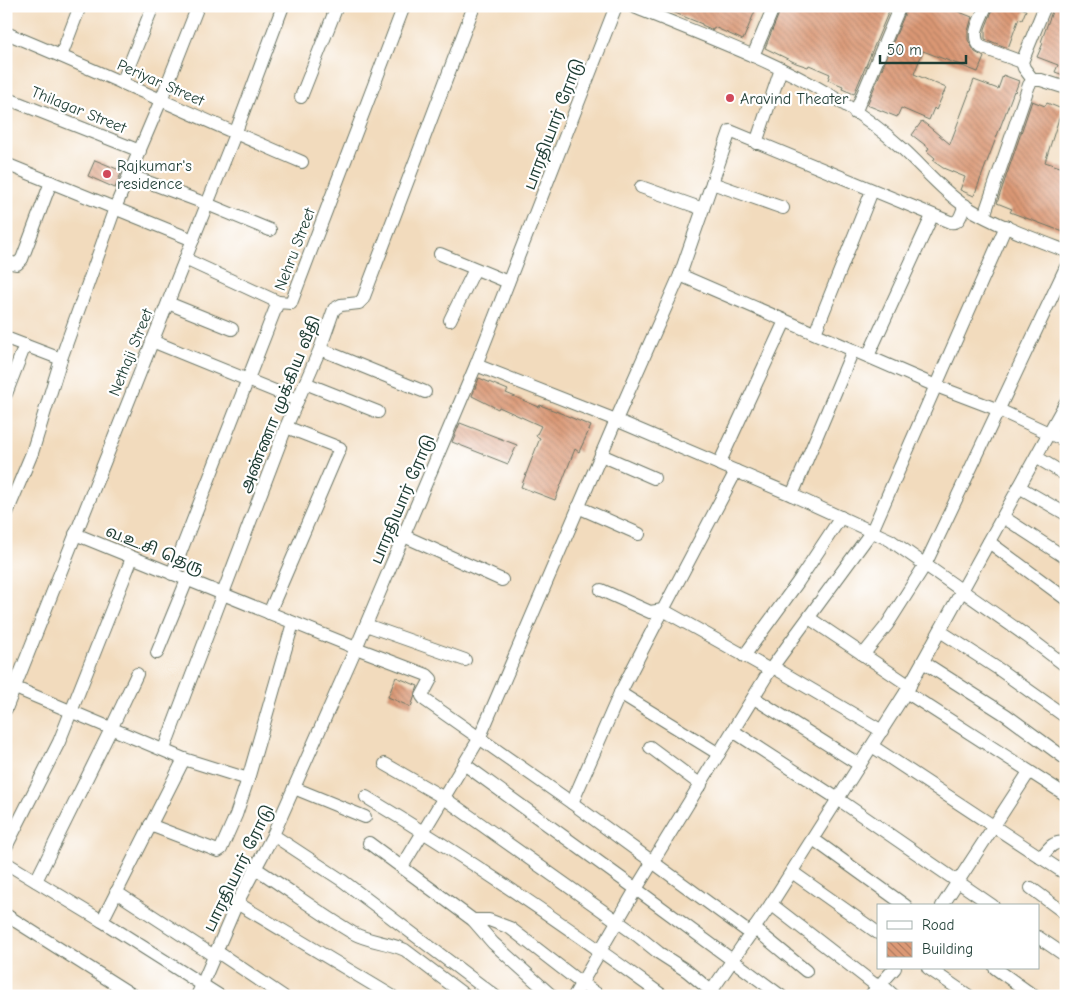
<svg xmlns="http://www.w3.org/2000/svg" width="1072" height="1002" font-family="'Comic Neue','Noto Sans Tamil',sans-serif">
	<style>
		.building { fill: url(#building-back-hatch) }
		.lines { fill: none; stroke-linecap: round; stroke-linejoin: round }
		.minor-casing { stroke: #697464; stroke-width: 14 }
		.minor { stroke: #fff; stroke-width: 12 }
		.poi-dot { fill: #d1495b; stroke: #fff; stroke-width: 2 }
		.labels { text-anchor: middle; stroke-width: 4.5; stroke-linejoin: round; paint-order: stroke }
		.street-label { font-size: 16px; fill: #1f3d34; stroke: #fff }
		.poi-label { font-size: 16px; fill: #1f3d34; stroke: #fff; text-anchor: start }
	</style>
	<defs>
		<pattern id="building-back-hatch" width="6" height="6" patternUnits="userSpaceOnUse" patternTransform="scale(1.25)"><rect width="6" height="6" fill="#db9875"/><path d="M-1 5l2 2M0 0l6 6M5-1l2 2" fill="none" stroke="#b17d61"/></pattern>
	</defs>
	<rect width="100%" height="100%" fill="#fff"/>
	<filter id="ink" filterUnits="userSpaceOnUse"><feTurbulence type="fractalNoise" baseFrequency=".02" numOctaves="2"/><feDisplacementMap in="SourceGraphic" scale="10" xChannelSelector="R" yChannelSelector="G"/><feConvolveMatrix kernelMatrix="1 2 1 2 8 2 1 2 1" color-interpolation-filters="sRGB"/></filter>
	<filter id="wash" filterUnits="userSpaceOnUse"><feTurbulence type="fractalNoise" baseFrequency=".0096" numOctaves="4" result="noise"/><feDisplacementMap in="SourceGraphic" scale="20" xChannelSelector="R" yChannelSelector="G"/><feGaussianBlur stdDeviation="1.12" result="paint"/><feColorMatrix in="noise" values="0 0 0 0 0 0 0 0 0 0 0 0 0 0 0 0 0 1.4 0 .05"/><feComposite in="paint" operator="in"/></filter>
	<g filter="url(#wash)">
		<rect width="100%" height="100%" fill="#f2dbbd"/>
		<g id="blocks">
			<g class="building">
				<polygon points="658,6 757,6 743,40 714,27 713,30 702,25 702,24"/>
				<polygon points="782,6 891,6 854,94 842,89 843,86 828,80 830,74 809,65 808,67 796,63 765,48"/>
				<polygon points="908,6 920,10 922,6 944,6 972,17 968,31 968,40 975,52 984,57 978,72 923,51 914,74 946,88 936,110 934,108 929,120 901,108 897,117 867,105"/>
				<polygon points="994,6 1016,6 1026,10 1022,20 1019,18 1008,48 985,39 985,29"/>
				<polygon points="1054,6 1066,6 1066,76 1055,72 1058,65 1037,57 1043,43 1041,42"/>
				<polygon points="1003,75 1019,81 1015,92 1014,91 974,196 960,190 965,177 943,168 933,161 935,158 927,151 929,148 912,135 922,121 950,144 974,80 998,89"/>
				<polygon points="1032,101 1045,106 1047,103 1062,109 1045,162 1066,169 1066,233 1010,212 1012,209 997,203"/>
				<polygon points="95,160 122,171 115,188 88,176"/>
				<polygon points="479,378 508,390 506,393 539,407 540,405 558,412 591,426 579,452 575,449 555,500 521,487 540,438 536,436 541,426 499,407 498,409 472,396"/>
				<polygon points="460,423 517,445 508,464 452,442"/>
				<polygon points="396,677 418,686 411,707 388,697"/>
			</g>
		</g>
	</g>
	<g filter="url(#ink)">
		<use href="#blocks" fill-opacity="0" stroke="#697464" stroke-width="1"/>
		<g class="lines">
			<g class="minor-casing">
				<g id="minor">
					<path d="M632,6C699,34 768,58 830,95C856,111 881,129 903,149C924,168 942,191 965,206C996,225 1032,238 1066,251"/>
					<path d="M986,6C981,19 969,36 981,47L1022,62"/>
					<path d="M6,33C106,74 203,120 302,162"/>
					<polyline points="61,56 80,6"/>
					<polyline points="753,56 774,6"/>
					<polyline points="1033,80 1024,68 1022,62 1045,6"/>
					<polyline points="1033,80 1041,80 1066,88"/>
					<polyline points="122,83 153,6"/>
					<polyline points="301,97 337,6"/>
					<polyline points="6,98 140,151"/>
					<polyline points="855,113 900,6"/>
					<polyline points="756,143 781,69"/>
					<polyline points="6,164 193,240"/>
					<polyline points="129,175 207,204 270,230"/>
					<polyline points="712,183 783,208"/>
					<polyline points="641,187 703,209"/>
					<polyline points="984,216 1029,85 1033,80"/>
					<polyline points="440,254 508,282"/>
					<polyline points="185,259 278,302"/>
					<polyline points="6,262 17,264 22,259 51,182"/>
					<polyline points="680,275 936,386 999,410 1066,441"/>
					<polyline points="168,303 232,329"/>
					<polyline points="450,320 475,269"/>
					<polyline points="815,333 872,191"/>
					<polyline points="6,338 61,359"/>
					<polyline points="152,341 297,400"/>
					<polyline points="320,349 425,392"/>
					<polyline points="868,356 932,216"/>
					<polyline points="476,365 616,420 792,495 890,540 1028,637 1066,666"/>
					<polyline points="305,383 378,412"/>
					<polyline points="6,394 25,345"/>
					<polyline points="601,455 654,478"/>
					<polyline points="1036,457 1066,475"/>
					<polyline points="719,464 785,321"/>
					<polyline points="736,471 663,610 770,670"/>
					<polyline points="1019,487 1066,514"/>
					<polyline points="792,495 853,350"/>
					<polyline points="578,507 639,534"/>
					<polyline points="6,515 32,453 61,359 115,208 161,100 198,6"/>
					<polyline points="1003,517 1066,558"/>
					<polyline points="75,534 356,648 427,675 431,679 422,696 425,700 572,803 751,934"/>
					<polyline points="404,536 502,580"/>
					<polyline points="989,542 1066,599"/>
					<polyline points="172,574 278,302 291,303 404,6"/>
					<polyline points="601,590 650,612 663,610"/>
					<polyline points="269,613 340,448 286,427"/>
					<polyline points="809,618 910,686"/>
					<polyline points="366,625 465,660"/>
					<polyline points="940,631 1000,670 1066,717"/>
					<polyline points="157,653 187,580"/>
					<polyline points="863,655 887,625 925,565 1066,267"/>
					<polyline points="744,656 798,582 841,517"/>
					<polyline points="923,662 1006,715 1066,759"/>
					<polyline points="773,667 882,731"/>
					<polyline points="6,684 184,759 248,779 293,623"/>
					<polyline points="906,692 1066,795"/>
					<polyline points="620,693 719,754"/>
					<polyline points="754,698 860,765"/>
					<polyline points="6,709 235,134 283,6"/>
					<polyline points="733,731 838,799 993,906"/>
					<polyline points="872,746 1066,874"/>
					<polyline points="650,747 701,785"/>
					<polyline points="164,749 286,427 320,349 334,309 341,305 359,303 363,299 474,6"/>
					<polyline points="385,764 444,798 638,936 659,953 687,971 717,996"/>
					<polyline points="464,764 636,889 770,670 872,531 1006,226"/>
					<polyline points="294,788 365,817"/>
					<path d="M366,797C468,858 567,926 663,996"/>
					<polyline points="572,803 620,693 663,610"/>
					<polyline points="150,825 218,851 221,849 236,815 248,779"/>
					<polyline points="273,835 343,881 495,996"/>
					<polyline points="813,839 906,906"/>
					<polyline points="369,843 473,920 493,943 552,996"/>
					<polyline points="6,847 59,742 132,558"/>
					<path d="M1041,858C1048,849 1053,840 1066,843"/>
					<polyline points="6,863 102,921 220,996"/>
					<path d="M402,867L479,739L616,420L680,275L730,131L950,222C960,224 961,214 965,205"/>
					<path d="M255,868C288,889 319,913 353,933C369,942 388,942 405,950L466,996"/>
					<polyline points="792,872 878,933"/>
					<polyline points="36,881 111,729 137,674"/>
					<polyline points="1031,888 1066,914"/>
					<polyline points="116,892 214,956"/>
					<polyline points="237,903 392,996"/>
					<polyline points="771,904 878,987"/>
					<polyline points="942,906 1029,772"/>
					<polyline points="6,915 134,996"/>
					<polyline points="473,920 489,920 510,928 581,983 600,996"/>
					<polyline points="102,921 184,759"/>
					<polyline points="754,928 806,971"/>
					<polyline points="1038,937 1066,956"/>
					<polyline points="216,951 283,996"/>
					<polyline points="928,968 969,996"/>
					<polyline points="995,968 1034,996"/>
					<polyline points="881,984 894,996"/>
					<polyline points="197,996 237,903 273,835 356,648 476,365 616,6"/>
					<polyline points="574,996 636,889 781,996"/>
					<polyline points="708,996 771,904 906,692 1066,402"/>
					<polyline points="870,996 895,968"/>
				</g>
			</g>
			<use href="#minor" class="minor"/>
		</g>
	</g>
	<g class="poi-dot">
		<circle cx="730" cy="98" r="5"/>
		<circle cx="107" cy="174" r="5"/>
	</g>
	<g class="labels">
		<g class="street-label">
			<text transform="translate(161 82) rotate(24)" y="6">Periyar Street</text>
			<text transform="translate(79 109) rotate(22)" y="6">Thilagar Street</text>
			<text transform="translate(553 124) rotate(-69)" y="6">பாரதியார் ரோடு</text>
			<text transform="translate(294 249) rotate(-69)" y="6">Nehru Street</text>
			<text transform="translate(130 352) rotate(-68)" y="6">Nethaji Street</text>
			<text transform="translate(279 404) rotate(-68)" y="6">அண்ணா முக்கிய வீதி</text>
			<text transform="translate(402 499) rotate(-67)" y="6">பாரதியார் ரோடு</text>
			<text transform="translate(155 549) rotate(22)" y="6">வ.உ.சி தெரு</text>
			<text transform="translate(238 868) rotate(-64)" y="6">பாரதியார் ரோடு</text>
		</g>
		<g class="poi-label">
			<text x="740" y="104">Aravind Theater</text>
			<text x="117" y="171">Rajkumar's<tspan x="117" dy="18">residence</tspan></text>
		</g>
	</g>
	<rect width="1072" height="1002" fill="none" stroke="#fff" stroke-width="25"/>
	<rect x="877" y="904" width="162" height="65" fill="#ffffff" stroke="#a5b1ae"/>
	<rect x="887" y="921" width="25" height="8" fill="#ffffff" stroke="#a5b1ae"/>
	<text x="922" y="930" font-size="15" fill="#1f3d34">Road</text>
	<rect x="887" y="942" width="25" height="15" fill="url(#building-back-hatch)" stroke="#a5b1ae"/>
	<text x="922" y="954" font-size="15" fill="#1f3d34">Building</text>
	<path d="M880 55v8h86v-8" fill="none" stroke="#1f3d34" stroke-width="2.5"/>
	<text x="887" y="55" font-size="15" fill="#1f3d34" stroke="#ffffff" stroke-width="4" paint-order="stroke">50 m</text>
</svg>
